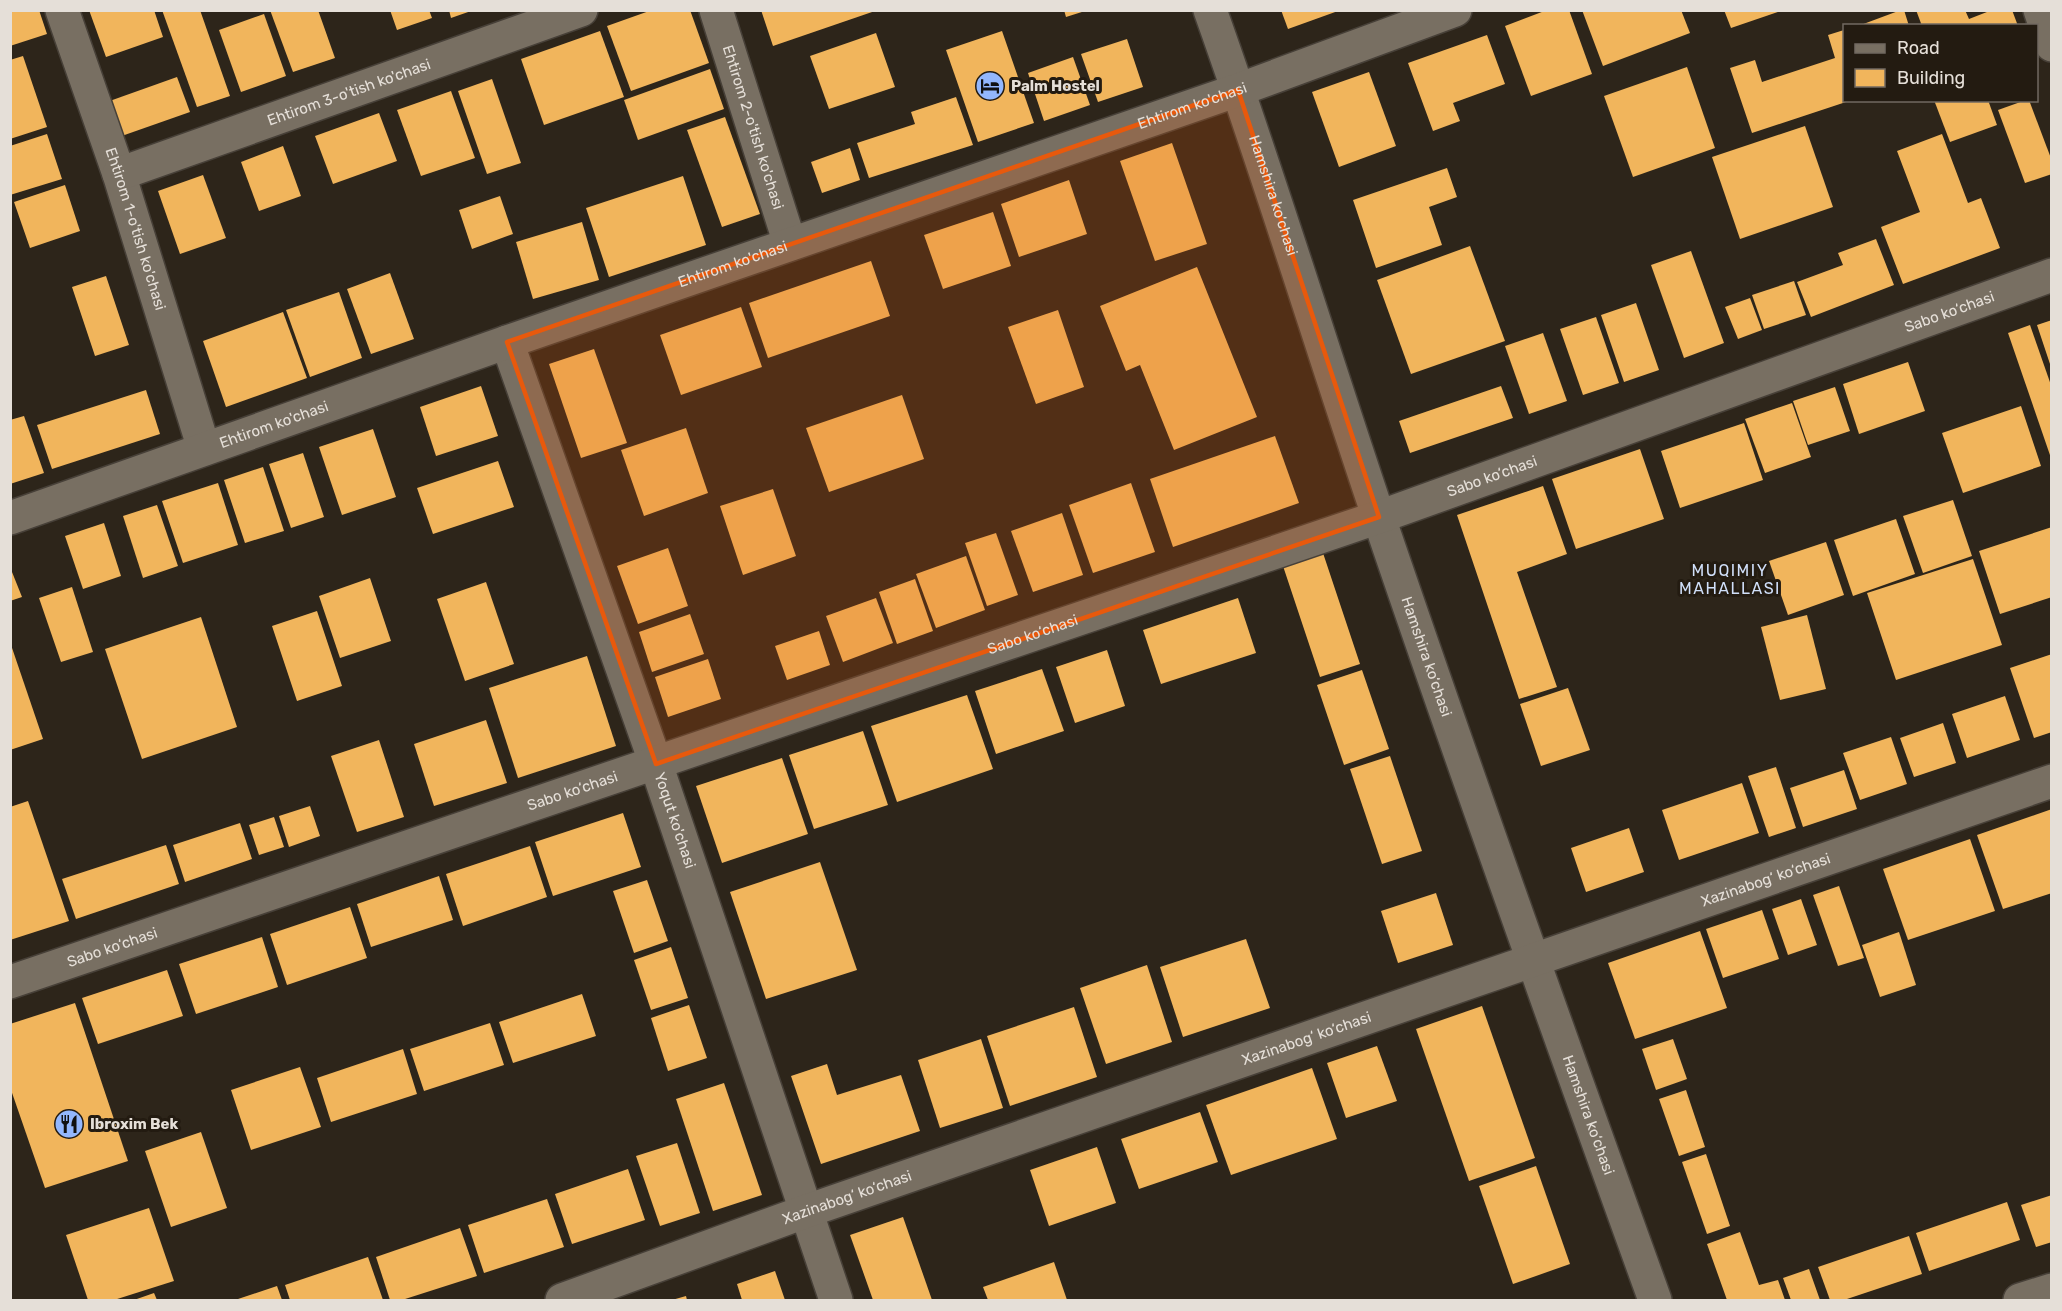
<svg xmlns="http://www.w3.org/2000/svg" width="2062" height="1311" font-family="Rubik,sans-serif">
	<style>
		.building { fill: #f1b55c }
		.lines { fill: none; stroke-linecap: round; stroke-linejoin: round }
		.minor-casing { stroke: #474038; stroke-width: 36 }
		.minor { stroke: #786f62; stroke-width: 33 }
		.marked { fill: #e8590c; fill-opacity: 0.2; stroke: #e8590c; stroke-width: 4.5; stroke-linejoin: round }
		.labels { text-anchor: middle; stroke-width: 6; stroke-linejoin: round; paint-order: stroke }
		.poi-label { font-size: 15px; font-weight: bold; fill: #e5dfd8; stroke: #231b11; text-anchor: start }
		.street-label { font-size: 15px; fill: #e5dfd8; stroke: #231b11 }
		.neighbourhood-label { font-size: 16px; letter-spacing: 1.5px; fill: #d0dff9; stroke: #231b11 }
	</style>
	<rect width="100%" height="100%" fill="#2d251a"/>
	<g class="building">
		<polygon points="10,10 39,10 47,34 10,46"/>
		<polygon points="89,10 154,10 163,37 106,57"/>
		<polygon points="162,10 200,10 230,96 197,107"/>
		<polygon points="270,10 318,10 335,58 293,72"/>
		<polygon points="390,10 429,10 432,18 397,30"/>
		<polygon points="449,10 471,10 471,11 451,18"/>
		<polygon points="652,10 690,10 709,63 631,91 607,26"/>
		<polygon points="761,10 875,10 875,11 773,46"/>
		<polygon points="1064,10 1085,10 1085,11 1066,17"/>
		<polygon points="1281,10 1338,10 1338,11 1288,29"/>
		<polygon points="1547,10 1569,10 1592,74 1531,96 1505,26"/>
		<polygon points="1582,10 1681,10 1690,33 1603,66"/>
		<polygon points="1724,10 1781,10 1781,11 1731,28"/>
		<polygon points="1901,10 1904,10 1909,26 1858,26"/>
		<polygon points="1916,10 1965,10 1969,19 1992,10 2012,10 2018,26 1922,26"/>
		<polygon points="264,14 286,76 241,92 219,30"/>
		<polygon points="1844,30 1844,100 1849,101 1752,133 1730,68 1755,60 1762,82 1835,58 1828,35"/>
		<polygon points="600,31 624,97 544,125 521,59"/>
		<polygon points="1002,31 1034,123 978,142 946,50"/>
		<polygon points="876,33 895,87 829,109 810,56"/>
		<polygon points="1487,35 1505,84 1453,103 1460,121 1433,131 1408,63"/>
		<polygon points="1127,39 1143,87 1098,102 1081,54"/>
		<polygon points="23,56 47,127 10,139 10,60"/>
		<polygon points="1073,57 1090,105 1044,121 1028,73"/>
		<polygon points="1687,67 1715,148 1633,177 1604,96"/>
		<polygon points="710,69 724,109 638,140 624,100"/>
		<polygon points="1369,72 1396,146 1339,167 1312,92"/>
		<polygon points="177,77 190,112 116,138 104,103"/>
		<polygon points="492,79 521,163 487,174 458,91"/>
		<polygon points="451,91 475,158 421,176 397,110"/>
		<polygon points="956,97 973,145 869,178 857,143 915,124 911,112"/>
		<polygon points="1934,100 1988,100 1997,125 1950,142"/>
		<polygon points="2026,100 2029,100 2052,161 2052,174 2025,183 1998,110"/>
		<polygon points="379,113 397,161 333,184 315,136"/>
		<polygon points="725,117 760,214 722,227 687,130"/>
		<polygon points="1805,126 1833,207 1740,239 1712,157"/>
		<polygon points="47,134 62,179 10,195 10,146"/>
		<polygon points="1942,134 1968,203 1981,198 2000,248 1903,284 1881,227 1920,212 1897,151"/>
		<polygon points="1172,143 1207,244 1155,261 1120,161"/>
		<polygon points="283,146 301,196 259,211 241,162"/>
		<polygon points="850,148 860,180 822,193 811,162"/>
		<polygon points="1447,168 1457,197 1429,207 1442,245 1376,268 1353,200"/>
		<polygon points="203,175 226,238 180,254 158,191"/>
		<polygon points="683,176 706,245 609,277 586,208"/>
		<polygon points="1069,180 1087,234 1019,257 1001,204"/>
		<polygon points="65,185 80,231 30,248 14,202"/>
		<polygon points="500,196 513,234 472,249 459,210"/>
		<polygon points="993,212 1011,266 943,289 924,235"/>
		<polygon points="582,222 599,280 533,299 516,242"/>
		<polygon points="1876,239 1894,285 1811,317 1797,282 1843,265 1838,253"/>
		<polygon points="1470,246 1505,341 1411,374 1377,280"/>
		<polygon points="1691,251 1724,343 1684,358 1651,265"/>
		<polygon points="871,261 890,316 768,358 749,303"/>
		<polygon points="1197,267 1257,417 1174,450 1140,365 1126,371 1100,306"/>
		<polygon points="390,273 414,339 371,354 347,289"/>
		<polygon points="106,276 129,345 95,356 72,287"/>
		<polygon points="1794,281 1806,315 1764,329 1752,295"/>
		<polygon points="339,292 362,358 310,377 286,310"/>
		<polygon points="1750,298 1762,330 1738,339 1725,307"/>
		<polygon points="1636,303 1659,370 1624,382 1601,315"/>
		<polygon points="741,307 762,367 681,395 660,335"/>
		<polygon points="1058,310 1084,387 1036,404 1008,327"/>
		<polygon points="283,312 307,378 226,407 203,341"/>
		<polygon points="1596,317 1619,383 1583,395 1560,329"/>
		<polygon points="2052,320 2052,367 2051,367 2037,325"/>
		<polygon points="2030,325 2052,388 2051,458 2008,333"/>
		<polygon points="1543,333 1567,401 1529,414 1505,346"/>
		<polygon points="594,349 627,443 581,458 549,364"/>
		<polygon points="1908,362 1925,411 1859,434 1843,384"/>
		<polygon points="481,386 498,436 436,456 420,407"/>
		<polygon points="1501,386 1513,418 1410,453 1399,421"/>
		<polygon points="1835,387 1850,431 1808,445 1793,401"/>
		<polygon points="146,390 160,434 52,469 37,425"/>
		<polygon points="902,395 924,459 829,492 806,428"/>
		<polygon points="1792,403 1811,457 1765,473 1745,419"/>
		<polygon points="2021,406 2041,466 1963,493 1942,433"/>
		<polygon points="24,416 44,473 10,484 10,420"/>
		<polygon points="1744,423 1763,480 1680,508 1661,451"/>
		<polygon points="686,428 708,493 644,516 621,450"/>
		<polygon points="373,429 396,497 342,515 319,447"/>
		<polygon points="1275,436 1299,503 1173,547 1150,479"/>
		<polygon points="1640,449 1664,519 1576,549 1552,479"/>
		<polygon points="303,453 324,517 291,528 269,464"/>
		<polygon points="498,461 514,507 433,534 417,488"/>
		<polygon points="263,467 284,531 245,543 224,480"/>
		<polygon points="218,483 238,545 183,563 162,501"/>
		<polygon points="1131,483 1155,552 1093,573 1069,505"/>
		<polygon points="1543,486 1567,554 1517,572 1557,687 1519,699 1457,515"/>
		<polygon points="773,489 796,556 743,575 720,506"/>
		<polygon points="1953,500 1972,556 1923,573 1903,516"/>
		<polygon points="157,505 178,566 143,578 123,516"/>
		<polygon points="1062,513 1083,575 1033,592 1011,531"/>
		<polygon points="1896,519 1915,574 1853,596 1834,540"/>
		<polygon points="104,523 121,576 83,589 65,536"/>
		<polygon points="2052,527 2052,597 2000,614 1979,551"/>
		<polygon points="996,533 1018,595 987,606 965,543"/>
		<polygon points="1826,542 1844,595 1788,615 1769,561"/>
		<polygon points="668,548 688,606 638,624 617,566"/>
		<polygon points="1323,553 1360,664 1320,677 1283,566"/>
		<polygon points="966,556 985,610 936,628 916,574"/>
		<polygon points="1973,559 2002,645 1896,680 1867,593"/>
		<polygon points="10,567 22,597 10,601"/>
		<polygon points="370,578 391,641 340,658 319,596"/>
		<polygon points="915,579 933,631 897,644 879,592"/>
		<polygon points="486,582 514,664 465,681 437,599"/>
		<polygon points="72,587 93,652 61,662 39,598"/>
		<polygon points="876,598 893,643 843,662 826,616"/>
		<polygon points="1238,598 1256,653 1161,684 1143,630"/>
		<polygon points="317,611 342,686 297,701 272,626"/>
		<polygon points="690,614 704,654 652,672 639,632"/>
		<polygon points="1807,615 1826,689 1780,700 1761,627"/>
		<polygon points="201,617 237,727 142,759 105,649"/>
		<polygon points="819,631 830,665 787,680 775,646"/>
		<polygon points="10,642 43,739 10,750"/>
		<polygon points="1107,650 1125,706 1075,723 1056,667"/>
		<polygon points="2052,654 2052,732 2034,738 2010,668"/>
		<polygon points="587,656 616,746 518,778 489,688"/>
		<polygon points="708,659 721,699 668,717 655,677"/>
		<polygon points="1042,669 1064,731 996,754 975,691"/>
		<polygon points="1362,670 1389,749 1344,765 1317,685"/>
		<polygon points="1568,688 1590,750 1541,766 1520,704"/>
		<polygon points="967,695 993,769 897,802 871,726"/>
		<polygon points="2005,696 2020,740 1967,758 1952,714"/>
		<polygon points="486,720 507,783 434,806 414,744"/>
		<polygon points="1943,723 1956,763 1914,777 1900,738"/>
		<polygon points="863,731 888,805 814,829 789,755"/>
		<polygon points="1891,737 1907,784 1860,800 1843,753"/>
		<polygon points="379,740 404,817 357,832 331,756"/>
		<polygon points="1390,756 1422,851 1382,864 1350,769"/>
		<polygon points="782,758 808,834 722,863 696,786"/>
		<polygon points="1776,767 1796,828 1769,837 1748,776"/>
		<polygon points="1844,770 1857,809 1803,827 1790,788"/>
		<polygon points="1742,783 1759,833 1679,860 1662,810"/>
		<polygon points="28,801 69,921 10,940 10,807"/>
		<polygon points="310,806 320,836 289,847 279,816"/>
		<polygon points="2052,809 2052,893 2003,909 1977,835"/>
		<polygon points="623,813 641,867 553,896 535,842"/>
		<polygon points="274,817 284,847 259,855 249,825"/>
		<polygon points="240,823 252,859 185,882 173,845"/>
		<polygon points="1629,828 1644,872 1586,892 1571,848"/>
		<polygon points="1970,839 1995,911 1908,940 1883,869"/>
		<polygon points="166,845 179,884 76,919 62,879"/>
		<polygon points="530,846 547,897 463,926 446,874"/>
		<polygon points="820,862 857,970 766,999 730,892"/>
		<polygon points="439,876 453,920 371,947 357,904"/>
		<polygon points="647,880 668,941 634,953 613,891"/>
		<polygon points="1839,886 1864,958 1838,966 1813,895"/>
		<polygon points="1436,893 1453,945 1398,963 1381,911"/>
		<polygon points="1801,899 1817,945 1788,955 1772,909"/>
		<polygon points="350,907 367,958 287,985 270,934"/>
		<polygon points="1762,910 1779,959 1723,978 1706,929"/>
		<polygon points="1700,931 1727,1008 1635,1039 1608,963"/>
		<polygon points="1899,932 1916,985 1880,997 1862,945"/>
		<polygon points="262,937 278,987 196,1014 179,964"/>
		<polygon points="1246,939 1270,1008 1183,1037 1160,967"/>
		<polygon points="671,947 688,998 651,1010 634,960"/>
		<polygon points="1147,965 1172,1042 1106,1064 1080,988"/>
		<polygon points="167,970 183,1016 98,1044 82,998"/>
		<polygon points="582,994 596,1036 513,1063 499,1022"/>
		<polygon points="75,1003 128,1161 45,1188 10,1087 10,1024"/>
		<polygon points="689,1005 707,1058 668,1071 651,1018"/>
		<polygon points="1482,1006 1535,1158 1469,1181 1416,1029"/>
		<polygon points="1074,1007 1097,1077 1010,1106 987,1036"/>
		<polygon points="490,1023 504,1065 424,1091 410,1049"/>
		<polygon points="981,1039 1003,1108 940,1128 918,1060"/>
		<polygon points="1673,1039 1687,1079 1656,1090 1642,1049"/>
		<polygon points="1377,1046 1397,1101 1346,1118 1327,1063"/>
		<polygon points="403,1049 417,1094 331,1122 317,1078"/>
		<polygon points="827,1064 837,1095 901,1075 920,1131 821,1164 791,1076"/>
		<polygon points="300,1067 321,1127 251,1150 231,1090"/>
		<polygon points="1312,1068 1337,1139 1231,1175 1206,1105"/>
		<polygon points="724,1083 762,1195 713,1211 676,1099"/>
		<polygon points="1686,1090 1705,1147 1679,1156 1659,1099"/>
		<polygon points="1200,1112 1218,1162 1139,1189 1121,1139"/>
		<polygon points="201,1132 227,1208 171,1227 145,1151"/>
		<polygon points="677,1143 700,1213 660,1226 636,1156"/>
		<polygon points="1097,1147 1116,1203 1049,1226 1030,1170"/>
		<polygon points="1706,1154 1730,1226 1707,1234 1682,1162"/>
		<polygon points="1536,1166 1570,1264 1513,1284 1479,1186"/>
		<polygon points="628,1169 645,1220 572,1244 555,1194"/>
		<polygon points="2052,1195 2052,1242 2036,1247 2021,1205"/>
		<polygon points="547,1199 564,1247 484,1273 468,1225"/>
		<polygon points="2007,1202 2020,1240 1929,1271 1916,1233"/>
		<polygon points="149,1208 174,1281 114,1300 88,1300 66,1235"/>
		<polygon points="903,1217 932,1300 873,1300 850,1235"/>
		<polygon points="460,1228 477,1276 402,1300 390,1300 376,1257"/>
		<polygon points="1740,1232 1759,1285 1778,1280 1785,1300 1727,1300 1707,1244"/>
		<polygon points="1909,1236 1922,1274 1844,1300 1830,1300 1818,1267"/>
		<polygon points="368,1257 383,1300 290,1300 285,1285"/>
		<polygon points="1054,1262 1067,1300 988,1300 983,1287"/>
		<polygon points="1809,1269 1820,1300 1791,1300 1783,1278"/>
		<polygon points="775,1271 785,1300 742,1300 737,1284"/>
		<polygon points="277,1286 282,1300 235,1300"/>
		<polygon points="154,1293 157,1300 134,1300"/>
		<polygon points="686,1296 687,1300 672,1300"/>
	</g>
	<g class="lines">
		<g class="minor-casing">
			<g id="minor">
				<path id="s1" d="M62,10L119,174L204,449"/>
				<path id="s2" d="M716,10L790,244"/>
				<path id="s3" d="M1210,10C1270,178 1322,349 1379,518C1468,780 1561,1040 1655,1300"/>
				<polyline points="2040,10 2052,45"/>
				<path id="s4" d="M119,174L581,10"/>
				<path id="s5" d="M507,342L656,764L836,1300"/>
				<path id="s6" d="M10,518L507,342L1238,90L1455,10"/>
				<path id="s7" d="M10,982L1379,517L2052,275"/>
				<path id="s8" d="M562,1300L807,1211L2052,781"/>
				<polyline points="2020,1300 2052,1290"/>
			</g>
		</g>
		<use href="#minor" class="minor"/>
	</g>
	<path class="marked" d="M1238,90L1379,517L656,764L507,342Z"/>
	<defs>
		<g id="hotel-disc" transform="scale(1.5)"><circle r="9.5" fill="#93b7fd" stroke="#231b11"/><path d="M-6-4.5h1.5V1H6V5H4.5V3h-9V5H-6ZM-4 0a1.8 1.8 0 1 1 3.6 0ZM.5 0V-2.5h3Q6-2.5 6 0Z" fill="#111"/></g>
		<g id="restaurant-disc" transform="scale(1.5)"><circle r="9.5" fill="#93b7fd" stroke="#231b11"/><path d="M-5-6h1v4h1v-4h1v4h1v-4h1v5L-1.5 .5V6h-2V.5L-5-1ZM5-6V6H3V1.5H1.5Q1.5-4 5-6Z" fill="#111"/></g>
	</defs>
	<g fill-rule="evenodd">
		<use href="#hotel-disc" x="990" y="86"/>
		<use href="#restaurant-disc" x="69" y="1124"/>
	</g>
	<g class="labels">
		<g class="poi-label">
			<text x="1011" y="91">Palm Hostel</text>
			<text x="90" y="1129">Ibroxim Bek</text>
		</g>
		<g class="street-label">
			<text dy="5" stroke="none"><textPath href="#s4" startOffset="244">Ehtirom 3-o'tish ko'chasi</textPath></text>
			<text dy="5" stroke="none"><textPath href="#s6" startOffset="1252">Ehtirom ko'chasi</textPath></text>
			<text dy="5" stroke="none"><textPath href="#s2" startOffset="123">Ehtirom 2-o'tish ko'chasi</textPath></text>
			<text dy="5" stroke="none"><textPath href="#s3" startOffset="196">Hamshira ko‘chasi</textPath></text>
			<text dy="5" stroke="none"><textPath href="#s1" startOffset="231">Ehtirom 1-o'tish ko'chasi</textPath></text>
			<text dy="5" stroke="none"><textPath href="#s6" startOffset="766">Ehtirom ko'chasi</textPath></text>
			<text dy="5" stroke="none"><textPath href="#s7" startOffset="2052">Sabo ko‘chasi</textPath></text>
			<text dy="5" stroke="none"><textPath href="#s6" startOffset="280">Ehtirom ko'chasi</textPath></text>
			<text dy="5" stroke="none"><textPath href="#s7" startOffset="1566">Sabo ko‘chasi</textPath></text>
			<text dy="5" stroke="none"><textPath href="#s7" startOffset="1080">Sabo ko‘chasi</textPath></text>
			<text dy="5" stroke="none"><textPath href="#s3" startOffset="682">Hamshira ko‘chasi</textPath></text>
			<text dy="5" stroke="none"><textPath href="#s7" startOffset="594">Sabo ko‘chasi</textPath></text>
			<text dy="5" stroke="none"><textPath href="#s5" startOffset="507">Yoqut ko'chasi</textPath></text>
			<text dy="5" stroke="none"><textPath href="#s8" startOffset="1275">Xazinabog‘ ko‘chasi</textPath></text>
			<text dy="5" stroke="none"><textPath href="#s7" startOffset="108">Sabo ko‘chasi</textPath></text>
			<text dy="5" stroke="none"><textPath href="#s8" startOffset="789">Xazinabog‘ ko‘chasi</textPath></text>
			<text dy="5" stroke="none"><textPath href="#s3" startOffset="1168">Hamshira ko‘chasi</textPath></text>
			<text dy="5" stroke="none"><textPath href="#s8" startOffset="303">Xazinabog‘ ko‘chasi</textPath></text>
		</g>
		<g class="neighbourhood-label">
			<text x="1730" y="576">MUQIMIY<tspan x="1730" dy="18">MAHALLASI</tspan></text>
		</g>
	</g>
	<rect width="2062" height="1311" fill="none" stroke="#e5dfd8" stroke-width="24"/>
	<rect x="1843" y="24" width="195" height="78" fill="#231b11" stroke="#716961" stroke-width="1.5"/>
	<rect x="1855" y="44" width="30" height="9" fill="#786f62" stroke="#716961" stroke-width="1.5"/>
	<text x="1897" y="54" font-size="18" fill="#e5dfd8">Road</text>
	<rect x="1855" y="69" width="30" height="18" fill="#f1b55c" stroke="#716961" stroke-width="1.5"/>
	<text x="1897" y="84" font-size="18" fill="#e5dfd8">Building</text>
</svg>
